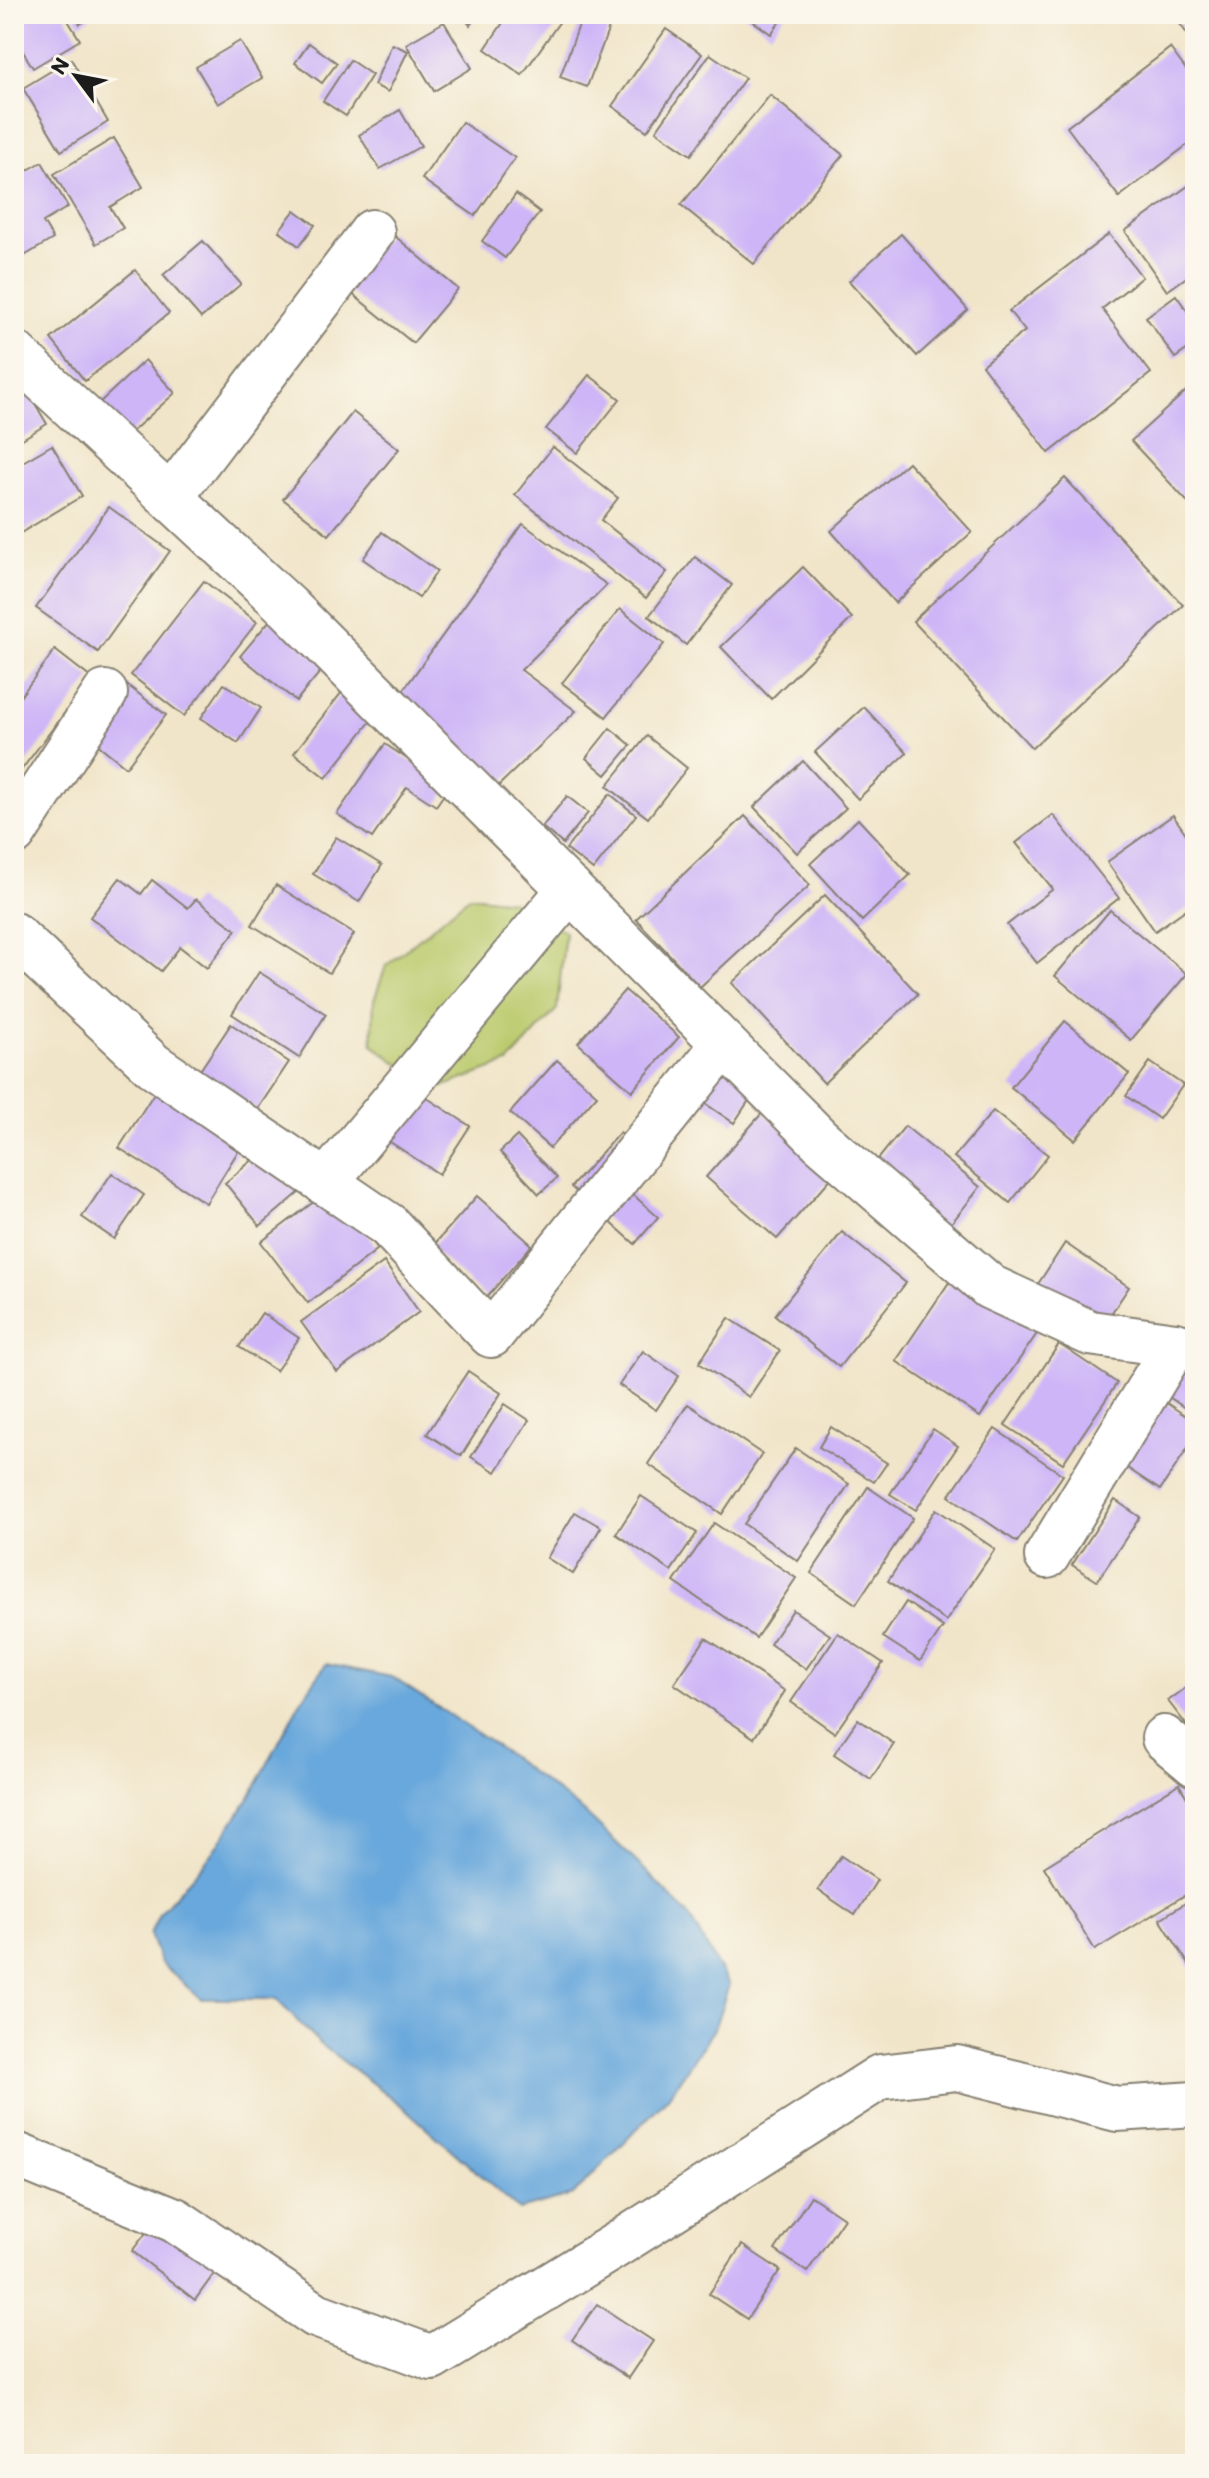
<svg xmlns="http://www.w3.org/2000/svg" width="1209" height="2478" font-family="Itim,sans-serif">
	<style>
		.green { fill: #bbca6d; stroke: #6c7344; stroke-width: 2 }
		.water { fill: #69a8dc; stroke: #42627c; stroke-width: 2 }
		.building { fill: #ceb5f7 }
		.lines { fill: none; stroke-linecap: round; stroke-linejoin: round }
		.minor-casing { stroke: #868072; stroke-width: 48 }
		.tertiary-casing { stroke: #868072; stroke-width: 48 }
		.minor { stroke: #fff; stroke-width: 44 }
		.tertiary { stroke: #fff; stroke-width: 44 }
	</style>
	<rect width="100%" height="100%" fill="#fbf7ec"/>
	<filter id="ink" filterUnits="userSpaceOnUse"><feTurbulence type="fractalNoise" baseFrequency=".0125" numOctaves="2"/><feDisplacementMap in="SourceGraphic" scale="16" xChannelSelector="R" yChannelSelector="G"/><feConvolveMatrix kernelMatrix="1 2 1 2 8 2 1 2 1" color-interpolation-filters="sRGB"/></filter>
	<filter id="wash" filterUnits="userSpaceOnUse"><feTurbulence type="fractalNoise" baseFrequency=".006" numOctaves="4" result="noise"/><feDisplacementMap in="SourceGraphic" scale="32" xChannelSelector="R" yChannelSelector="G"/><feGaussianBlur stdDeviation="1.8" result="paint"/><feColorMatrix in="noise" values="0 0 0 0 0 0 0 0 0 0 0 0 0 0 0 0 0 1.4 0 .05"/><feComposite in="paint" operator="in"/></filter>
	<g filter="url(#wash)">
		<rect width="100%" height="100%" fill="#f1e5c9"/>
		<polygon class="green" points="470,896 512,901 565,932 557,1009 508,1063 434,1090 372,1044 374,1000 386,966"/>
		<polygon class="water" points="326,1664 392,1677 499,1748 584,1812 645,1870 689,1916 729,1985 714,2029 668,2097 573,2195 519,2210 402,2106 319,2043 276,1999 201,1999 160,1963 150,1934 159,1914 212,1854 250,1797 299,1704"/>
		<g id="blocks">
			<g class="building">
				<polygon points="14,14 64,14 80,40 33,68 14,37"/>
				<polygon points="74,14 96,14 80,24"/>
				<polygon points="461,14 478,14 470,25"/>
				<polygon points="509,14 565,14 522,75 485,49"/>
				<polygon points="583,14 614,14 587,87 560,77"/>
				<polygon points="743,14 785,14 771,34"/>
				<polygon points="1173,14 1195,14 1195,45"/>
				<polygon points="444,22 472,68 434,91 406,44"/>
				<polygon points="666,29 702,54 647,131 612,106"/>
				<polygon points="240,41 262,78 218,104 196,67"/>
				<polygon points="309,43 337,63 322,83 295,63"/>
				<polygon points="392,44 408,51 388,92 374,85"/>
				<polygon points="1170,48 1195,82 1195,139 1119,197 1067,127"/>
				<polygon points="710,54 745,78 691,155 656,131"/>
				<polygon points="71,59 108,122 61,151 23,88"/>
				<polygon points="350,60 372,75 346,116 323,101"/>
				<polygon points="770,95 843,155 754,264 681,205"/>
				<polygon points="400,110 421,146 380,169 359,135"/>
				<polygon points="462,122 515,158 475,216 422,179"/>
				<polygon points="114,138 143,187 110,207 123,228 96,244 54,174"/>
				<polygon points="42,162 68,207 43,222 53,239 14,262 14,178"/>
				<polygon points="1195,181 1195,271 1167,291 1125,231"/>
				<polygon points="516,194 540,212 505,258 482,241"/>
				<polygon points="295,210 315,225 299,246 279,231"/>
				<polygon points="390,232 458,289 413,343 345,288"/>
				<polygon points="901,234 968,310 917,356 849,281"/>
				<polygon points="1109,234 1142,277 1102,309 1151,373 1049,453 982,365 1025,331 1009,311"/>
				<polygon points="203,241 241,284 201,318 163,275"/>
				<polygon points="135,270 169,313 85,381 51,339"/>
				<polygon points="1176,295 1195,322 1195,344 1175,358 1146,317"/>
				<polygon points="145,360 175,393 127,436 98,404"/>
				<polygon points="14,368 47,424 14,444"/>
				<polygon points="589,375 620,399 577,453 546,429"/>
				<polygon points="1195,383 1195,510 1131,441"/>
				<polygon points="353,412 399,449 329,535 283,499"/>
				<polygon points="52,445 82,496 14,537 14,467"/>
				<polygon points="553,447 618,498 601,520 667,572 646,598 515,495"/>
				<polygon points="908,462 972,532 895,603 831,531"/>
				<polygon points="1065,478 1183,605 1032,748 913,621"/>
				<polygon points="109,507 170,551 98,652 36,608"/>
				<polygon points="523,524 607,585 521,670 576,711 493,791 397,699"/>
				<polygon points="382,532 437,571 419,598 363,559"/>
				<polygon points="695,557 732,585 686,645 649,616"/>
				<polygon points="803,567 852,618 771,699 721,647"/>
				<polygon points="204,581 257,622 184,716 131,675"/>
				<polygon points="620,609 664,644 606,717 562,683"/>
				<polygon points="270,620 326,665 296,701 240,656"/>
				<polygon points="55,650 91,678 16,777 14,776 14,705"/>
				<polygon points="126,684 166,715 126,767 86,735"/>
				<polygon points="224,684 261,708 238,743 201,718"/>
				<polygon points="342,692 374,717 326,778 294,753"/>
				<polygon points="864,707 907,753 858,799 815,752"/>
				<polygon points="610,728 631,745 606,775 586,758"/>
				<polygon points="647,736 687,768 648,818 607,786"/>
				<polygon points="385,744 449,787 436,806 407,787 372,838 337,814"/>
				<polygon points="803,761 846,808 797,853 754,807"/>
				<polygon points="610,794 636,815 593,870 566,849"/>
				<polygon points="567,796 588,813 563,844 542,827"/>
				<polygon points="1053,815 1119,898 1037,963 1007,925 1053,889 1016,843"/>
				<polygon points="1173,815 1195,847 1195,903 1155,931 1107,862"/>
				<polygon points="745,816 810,885 700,987 636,919"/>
				<polygon points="858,819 910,875 862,921 810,864"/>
				<polygon points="336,837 382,865 359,902 313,874"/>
				<polygon points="120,878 141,894 152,880 188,908 196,899 236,930 207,968 180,947 161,971 90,917"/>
				<polygon points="276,885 354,934 329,973 252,925"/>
				<polygon points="825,895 918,994 824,1083 732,983"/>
				<polygon points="1110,910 1187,974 1131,1040 1055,976"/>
				<polygon points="259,972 326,1014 299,1058 232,1014"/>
				<polygon points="625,990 679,1037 632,1091 578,1043"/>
				<polygon points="1065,1021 1129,1074 1075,1140 1011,1087"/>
				<polygon points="231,1024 289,1062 257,1110 199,1072"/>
				<polygon points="557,1060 597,1095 550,1148 510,1113"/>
				<polygon points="1150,1062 1183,1085 1159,1119 1126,1096"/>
				<polygon points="720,1064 757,1088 734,1123 697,1098"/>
				<polygon points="170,1068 256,1122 206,1203 119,1148"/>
				<polygon points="412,1088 470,1126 439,1174 381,1136"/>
				<polygon points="993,1111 1048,1155 1010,1203 954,1157"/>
				<polygon points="763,1112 834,1175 777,1239 706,1177"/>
				<polygon points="905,1126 980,1187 946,1230 871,1168"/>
				<polygon points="620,1132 646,1155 620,1183 658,1217 635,1244 571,1187"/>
				<polygon points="517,1136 557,1178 539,1194 500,1152"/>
				<polygon points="279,1138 314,1180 260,1226 225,1183"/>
				<polygon points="112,1173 144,1195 114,1239 82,1217"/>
				<polygon points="332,1188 378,1249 308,1303 261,1242"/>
				<polygon points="477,1196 532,1245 486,1298 431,1248"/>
				<polygon points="842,1232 906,1283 839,1367 775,1315"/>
				<polygon points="1065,1243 1129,1287 1100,1330 1036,1287"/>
				<polygon points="384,1262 419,1312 337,1372 301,1322"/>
				<polygon points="954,1275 1038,1332 980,1417 896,1361"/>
				<polygon points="262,1313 299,1338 276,1371 239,1347"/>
				<polygon points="729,1318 780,1351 749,1397 699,1363"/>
				<polygon points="1059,1344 1117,1383 1063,1463 1005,1425"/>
				<polygon points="643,1351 679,1376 656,1410 619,1385"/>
				<polygon points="1183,1355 1195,1363 1195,1415 1159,1390"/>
				<polygon points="468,1371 501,1393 461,1456 427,1434"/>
				<polygon points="1156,1396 1195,1422 1195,1437 1160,1490 1114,1459"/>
				<polygon points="505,1404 529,1420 496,1472 471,1457"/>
				<polygon points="688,1404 762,1454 722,1514 648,1464"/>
				<polygon points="831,1427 887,1463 874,1482 819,1447"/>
				<polygon points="933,1429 958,1446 916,1510 890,1494"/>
				<polygon points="995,1429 1063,1475 1017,1542 949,1496"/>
				<polygon points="796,1448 849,1484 798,1561 744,1524"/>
				<polygon points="868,1487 913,1518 856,1604 811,1573"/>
				<polygon points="641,1496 697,1533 671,1571 616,1534"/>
				<polygon points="1115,1500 1140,1517 1097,1581 1072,1565"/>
				<polygon points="936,1509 995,1549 946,1621 888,1581"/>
				<polygon points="575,1512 601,1527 573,1574 547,1558"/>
				<polygon points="714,1523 796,1578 756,1638 674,1582"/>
				<polygon points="906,1602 943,1627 920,1661 883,1637"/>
				<polygon points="793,1610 830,1635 806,1669 770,1644"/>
				<polygon points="838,1633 883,1663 835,1733 791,1702"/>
				<polygon points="706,1638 785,1691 754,1738 674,1684"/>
				<polygon points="1195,1681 1195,1736 1168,1701"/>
				<polygon points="858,1719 894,1744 871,1779 834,1754"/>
				<polygon points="1179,1784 1195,1811 1195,1889 1095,1950 1044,1867"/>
				<polygon points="841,1856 877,1880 855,1915 818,1890"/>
				<polygon points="1195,1897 1195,1974 1160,1919"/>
				<polygon points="811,2196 844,2218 807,2272 775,2250"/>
				<polygon points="157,2219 219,2267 195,2300 132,2251"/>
				<polygon points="742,2245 780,2270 747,2319 709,2294"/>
				<polygon points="597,2304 653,2341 628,2378 572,2340"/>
			</g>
		</g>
	</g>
	<g filter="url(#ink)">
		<use href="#blocks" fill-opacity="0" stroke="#868072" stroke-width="2"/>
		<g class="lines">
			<g class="minor-casing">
				<g id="minor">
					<polyline points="14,353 288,607 820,1140 990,1287 1090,1333 1175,1345 1195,1350"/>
					<polyline points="170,498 372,232"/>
					<polyline points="14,833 105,693"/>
					<polyline points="14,935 153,1065 388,1225 491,1335 724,1044"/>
					<polyline points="325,1183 570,889"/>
					<polyline points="1047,1556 1175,1345"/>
					<polyline points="1164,1738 1195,1764"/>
				</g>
			</g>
			<g class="tertiary-casing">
				<polyline id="tertiary" points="14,2154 175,2220 316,2315 432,2358 618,2244 880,2077 957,2068 1117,2109 1195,2104"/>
			</g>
			<use href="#minor" class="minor"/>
			<use href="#tertiary" class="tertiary"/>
		</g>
	</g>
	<rect width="1209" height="2478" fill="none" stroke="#fbf7ec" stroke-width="48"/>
	<g transform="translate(76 76) rotate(302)" stroke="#fbf7ec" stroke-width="6" paint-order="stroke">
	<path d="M0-6L14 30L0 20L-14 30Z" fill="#1c1c1c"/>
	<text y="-12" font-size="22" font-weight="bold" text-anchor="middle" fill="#1c1c1c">N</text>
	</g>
</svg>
